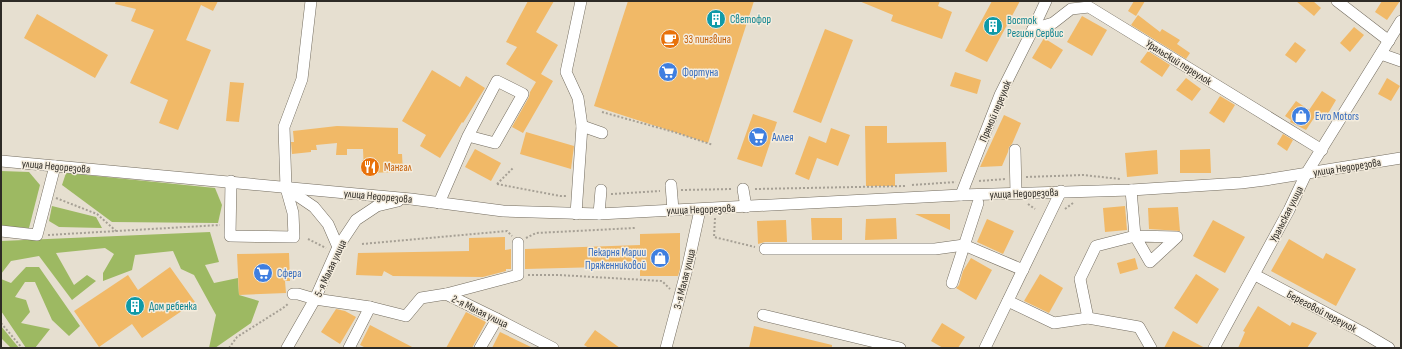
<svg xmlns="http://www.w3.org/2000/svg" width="1402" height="349" font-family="'Sofia Sans Condensed',sans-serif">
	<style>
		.forest { fill: #9db962 }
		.building { fill: #f1b967 }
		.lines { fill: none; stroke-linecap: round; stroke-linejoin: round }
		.minor-casing { stroke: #736c5f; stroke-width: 12 }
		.path { stroke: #a6a095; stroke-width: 2; stroke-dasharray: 2 2; stroke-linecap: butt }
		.minor { stroke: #fff; stroke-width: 11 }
		.labels { text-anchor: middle; stroke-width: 3; stroke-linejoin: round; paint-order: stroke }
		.culture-label { font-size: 11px; fill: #0d838f; stroke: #f4ecdd; text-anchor: start }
		.food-label { font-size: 11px; fill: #c56008; stroke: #f4ecdd; text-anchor: start }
		.street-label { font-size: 11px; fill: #2e2b26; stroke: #f4ecdd }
		.shop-label { font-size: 11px; fill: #366cbe; stroke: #f4ecdd; text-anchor: start }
	</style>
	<rect width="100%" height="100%" fill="#e6dfd0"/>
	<g class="forest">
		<polygon points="1,171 29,172 40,185 29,228 1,226"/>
		<polygon points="66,173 215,188 222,205 218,223 112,222 62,185"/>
		<polygon points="52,206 96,217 102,228 59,227 49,221"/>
		<polygon points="210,232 219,262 205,265 214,283 238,278 239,295 259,301 251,323 215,348 209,348 216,315 194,275 181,269 173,251 135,255 132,270 103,281 103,273 114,254 105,248 56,253 74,285 87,275 96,281 72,300 39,256 11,261 1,274 1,241"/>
		<polygon points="26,267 39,267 80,326 69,336 52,320 35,282 25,282 15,297 26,300 30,312 21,323 50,329 35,348 26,348 1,311 1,279 11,283"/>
		<polygon points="1,326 19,348 11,348 1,338"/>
	</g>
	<g class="building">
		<polygon points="116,1 218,1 213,11 201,5 186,40 211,50 178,130 159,123 168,100 130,83 154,30 131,21 136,9 115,4"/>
		<polygon points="528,1 554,1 536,32 558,45 541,74 553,81 523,133 512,127 529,97 530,92 536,82 506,64 517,47 506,42"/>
		<polygon points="628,1 754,1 708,143 594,106"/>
		<polygon points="859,1 940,1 938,6 952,12 942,39 891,21 893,15"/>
		<polygon points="992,1 1020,1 987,62 965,51"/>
		<polygon points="1134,1 1145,1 1136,16 1128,11"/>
		<polygon points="1296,1 1313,1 1321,8 1314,16"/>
		<polygon points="1382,1 1400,1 1387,20 1375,12"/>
		<polygon points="37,14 108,55 95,78 24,38"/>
		<polygon points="1138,15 1160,32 1162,29 1180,40 1177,44 1190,53 1186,59 1131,25"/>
		<polygon points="1082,16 1107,30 1092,56 1067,42"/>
		<polygon points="1354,27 1364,35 1350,52 1340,43"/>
		<polygon points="825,29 853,40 821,123 793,112"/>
		<polygon points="1044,38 1063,50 1051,69 1032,58"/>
		<polygon points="1295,42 1306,50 1296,63 1285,55"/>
		<polygon points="1148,51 1170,65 1162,77 1140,62"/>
		<polygon points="432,70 460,87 466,76 485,88 463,123 462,122 440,158 420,146 426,135 402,121"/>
		<polygon points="955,72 981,80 977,94 950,86"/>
		<polygon points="1186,78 1201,89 1192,101 1176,90"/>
		<polygon points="1387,78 1400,86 1391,101 1378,94"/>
		<polygon points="230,82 244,83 239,122 226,121"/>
		<polygon points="1322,91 1336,100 1326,117 1318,112 1306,130 1290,122 1291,120 1285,116 1296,101 1309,110"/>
		<polygon points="1220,96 1235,105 1224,123 1209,113"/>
		<polygon points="753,114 777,122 762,167 737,159"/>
		<polygon points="1004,115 1021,123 1012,144 1009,147 1008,152 1002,166 980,167"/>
		<polygon points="337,126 398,128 398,154 402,154 403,172 364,173 363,149 347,149 347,155 336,155 337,143 316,145 317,150 311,150 311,152 292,154 291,142 294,142 293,131"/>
		<polygon points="865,126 887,126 887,143 946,142 947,172 895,174 895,186 866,186"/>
		<polygon points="831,128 850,135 838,166 817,158 809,180 795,174 809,136 826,143"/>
		<polygon points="526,132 574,146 571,169 520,154"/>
		<polygon points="1283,134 1293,140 1287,151 1277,144"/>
		<polygon points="475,149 501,163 491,181 465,167"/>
		<polygon points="1210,149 1211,173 1180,173 1180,150"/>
		<polygon points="1157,150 1158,174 1127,177 1125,153"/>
		<polygon points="1125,206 1127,230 1105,232 1103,208"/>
		<polygon points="1178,207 1180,231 1149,229 1148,208"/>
		<polygon points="915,214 950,214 950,230"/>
		<polygon points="811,218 842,218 842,240 812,240"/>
		<polygon points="896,218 897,239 865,240 866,219"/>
		<polygon points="987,219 1014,231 1003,254 977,242"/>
		<polygon points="786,220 787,242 765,242 758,244 757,221"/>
		<polygon points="1213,220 1245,237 1225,273 1193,256"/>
		<polygon points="680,233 680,269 678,276 640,276 640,266 525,269 525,249 640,245 640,234"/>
		<polygon points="505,237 505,250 511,249 511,269 506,269 506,271 483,277 393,276 384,271 382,276 356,275 358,253 469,251 469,238"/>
		<polygon points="1289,239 1323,259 1326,253 1356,269 1336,306 1271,271"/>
		<polygon points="289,253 290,281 285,281 286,293 239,295 237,254"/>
		<polygon points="971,258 992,270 976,300 956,288 959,285 963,271"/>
		<polygon points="1135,258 1138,269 1120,274 1117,263"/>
		<polygon points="170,267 195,302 142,338 132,324 99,347 74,311 128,275 138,290"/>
		<polygon points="1040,274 1063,288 1049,313 1024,301"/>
		<polygon points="1196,274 1219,289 1197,324 1174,308"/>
		<polygon points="1258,306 1290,326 1292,322 1317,333 1307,348 1238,348 1245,332 1243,331"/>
		<polygon points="336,309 345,311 356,317 340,344 321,332"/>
		<polygon points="466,312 486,322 472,348 446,348"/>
		<polygon points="942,323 965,337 958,348 943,348 931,341"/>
		<polygon points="370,325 414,348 366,348 360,345"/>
		<polygon points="754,326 832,345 832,348 749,348"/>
		<polygon points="595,330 620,348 589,348 584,345"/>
		<polygon points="1173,331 1205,348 1164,348"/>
		<polygon points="500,332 533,348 492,348"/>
	</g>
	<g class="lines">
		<g class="minor-casing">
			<g id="minor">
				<polyline points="581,1 566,72 578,98 582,126 602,133"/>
				<polyline points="1337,1 1389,41"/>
				<polyline points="1033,29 1053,23 1071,9 1089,7 1322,150"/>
				<polyline points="1381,54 1401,61"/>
				<polyline points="1015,150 1016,193"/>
				<polyline points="1,161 411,199 503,211 599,214 961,195 1131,190 1241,183 1265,180 1401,158"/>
				<polyline points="231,181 230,236 294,237 293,213 286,188 284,127 302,79 311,1"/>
				<polyline points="671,185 673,210"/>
				<polyline points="286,188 314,207 328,224 338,247"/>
				<polyline points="743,189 746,207"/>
				<polyline points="961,195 1000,95 1033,29 1046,1"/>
				<polyline points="439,203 468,136 495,143 523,94 497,81 468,136"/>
				<polyline points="576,214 582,126"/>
				<polyline points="599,214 601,190"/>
				<polyline points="1,231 37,235 55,166"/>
				<polyline points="765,249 935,249 964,245 1023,270"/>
				<polyline points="1255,275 1362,332 1389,348"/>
				<polyline points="952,283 978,203"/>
				<polyline points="293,294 298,294 315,299 370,307 406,316 421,298 446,294 497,319 553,348"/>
				<polyline points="446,294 518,275 518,243"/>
				<polyline points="1008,301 1054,323 1088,318 1139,327 1151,348"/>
				<polyline points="763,315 900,348"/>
				<polyline points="1088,318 1080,279 1096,246 1135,236 1150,262 1177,237 1135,236 1131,190"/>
				<polyline points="287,348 315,299 338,247 356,220 377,206 398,201"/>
				<polyline points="349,348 370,307"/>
				<polyline points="480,348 497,319"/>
				<polyline points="666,348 688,265 700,210"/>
				<polyline points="985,348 1061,191"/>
				<polyline points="1214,348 1289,210 1306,174 1401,21"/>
			</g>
		</g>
		<g class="path">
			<polyline points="602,112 674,132 713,145"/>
			<polyline points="1026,177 1083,175 1120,179"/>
			<polyline points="979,181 1006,179"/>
			<polyline points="497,184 560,196 566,196"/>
			<polyline points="497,184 514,167"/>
			<polyline points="912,185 956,182"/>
			<polyline points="755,189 906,186"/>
			<polyline points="681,190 733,189"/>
			<polyline points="611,194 660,191"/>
			<polyline points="56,198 97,214 116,231"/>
			<polyline points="1028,204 1035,209"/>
			<polyline points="1065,209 1073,203"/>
			<polyline points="715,218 714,237 755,247"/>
			<polyline points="48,235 220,225"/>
			<polyline points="526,238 536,233 635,228"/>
			<polyline points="308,239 326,248"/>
			<polyline points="362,244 507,231 512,236"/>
			<polyline points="528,275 559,275 662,281 670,289"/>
			<polyline points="1,323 22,348"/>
			<polyline points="229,348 237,337 283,308 289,303"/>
		</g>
		<use href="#minor" class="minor"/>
	</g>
	<defs>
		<g id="building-disc" transform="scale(1)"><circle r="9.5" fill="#0f9aa8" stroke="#f4ecdd"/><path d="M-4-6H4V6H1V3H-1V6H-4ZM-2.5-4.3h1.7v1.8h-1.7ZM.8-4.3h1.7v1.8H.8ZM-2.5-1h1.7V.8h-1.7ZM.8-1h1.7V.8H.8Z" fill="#fff"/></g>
		<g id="cafe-disc" transform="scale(1)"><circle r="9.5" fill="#e8710a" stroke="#f4ecdd"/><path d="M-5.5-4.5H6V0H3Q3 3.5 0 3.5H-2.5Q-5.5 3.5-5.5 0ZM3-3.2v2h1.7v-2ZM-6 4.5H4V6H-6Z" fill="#fff"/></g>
		<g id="supermarket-disc" transform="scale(1)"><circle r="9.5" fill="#3f7fe0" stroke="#f4ecdd"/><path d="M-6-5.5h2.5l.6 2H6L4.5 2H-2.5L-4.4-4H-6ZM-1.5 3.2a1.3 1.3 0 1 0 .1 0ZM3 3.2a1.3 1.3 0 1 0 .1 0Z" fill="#fff"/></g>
		<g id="shop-disc" transform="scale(1)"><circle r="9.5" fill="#3f7fe0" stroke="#f4ecdd"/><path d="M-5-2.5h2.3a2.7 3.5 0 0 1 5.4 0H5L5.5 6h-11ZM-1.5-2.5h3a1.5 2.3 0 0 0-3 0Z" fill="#fff"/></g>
		<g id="restaurant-disc" transform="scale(1)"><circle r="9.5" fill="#e8710a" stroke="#f4ecdd"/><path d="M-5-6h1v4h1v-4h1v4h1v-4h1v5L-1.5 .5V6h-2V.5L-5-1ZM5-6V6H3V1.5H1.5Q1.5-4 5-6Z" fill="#fff"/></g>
	</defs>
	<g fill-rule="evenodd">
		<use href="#building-disc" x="716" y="19"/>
		<use href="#building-disc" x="993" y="26"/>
		<use href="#cafe-disc" x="670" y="39"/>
		<use href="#supermarket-disc" x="668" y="72"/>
		<use href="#shop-disc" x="1301" y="116"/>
		<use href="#supermarket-disc" x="758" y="137"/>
		<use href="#restaurant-disc" x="370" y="167"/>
		<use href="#shop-disc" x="660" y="258"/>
		<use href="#supermarket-disc" x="263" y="273"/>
		<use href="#building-disc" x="135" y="306"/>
	</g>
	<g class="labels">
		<g class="culture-label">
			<text x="730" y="23">Светофор</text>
			<text x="1007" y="24">Восток<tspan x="1007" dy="13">Регион Сервис</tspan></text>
			<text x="149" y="310">Дом ребенка</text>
		</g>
		<g class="food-label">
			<text x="684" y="43">33 пингвина</text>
			<text x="384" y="171">Мангал</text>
		</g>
		<g class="street-label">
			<text transform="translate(1179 62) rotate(32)" y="4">Уральский переулок</text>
			<text transform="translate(995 111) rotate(-67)" y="4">Прямой переулок</text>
			<text transform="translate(56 166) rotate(5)" y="4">улица Недорезова</text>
			<text transform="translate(1347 167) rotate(-9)" y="4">улица Недорезова</text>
			<text transform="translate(1024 193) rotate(-2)" y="4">улица Недорезова</text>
			<text transform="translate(378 196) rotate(5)" y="4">улица Недорезова</text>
			<text transform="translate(701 209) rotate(-2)" y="4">улица Недорезова</text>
			<text transform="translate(1286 214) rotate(-63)" y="4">Уральская улица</text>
			<text transform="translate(330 268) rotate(-65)" y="4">5-я Малая улица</text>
			<text transform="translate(684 279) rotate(-76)" y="4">3-я Малая улица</text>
			<text transform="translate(480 311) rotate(26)" y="4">2-я Малая улица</text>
			<text transform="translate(1322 311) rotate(28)" y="4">Береговой переулок</text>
		</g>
		<g class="shop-label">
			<text x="682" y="76">Фортуна</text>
			<text x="1315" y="120">Evro Motors</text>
			<text x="772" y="141">Аллея</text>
			<text x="646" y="256" text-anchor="end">Пекарня Марии<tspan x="646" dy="13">Пряженниковой</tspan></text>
			<text x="277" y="277">Сфера</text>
		</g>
	</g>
	<rect width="1402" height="349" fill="none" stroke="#2e2b26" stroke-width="4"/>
</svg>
